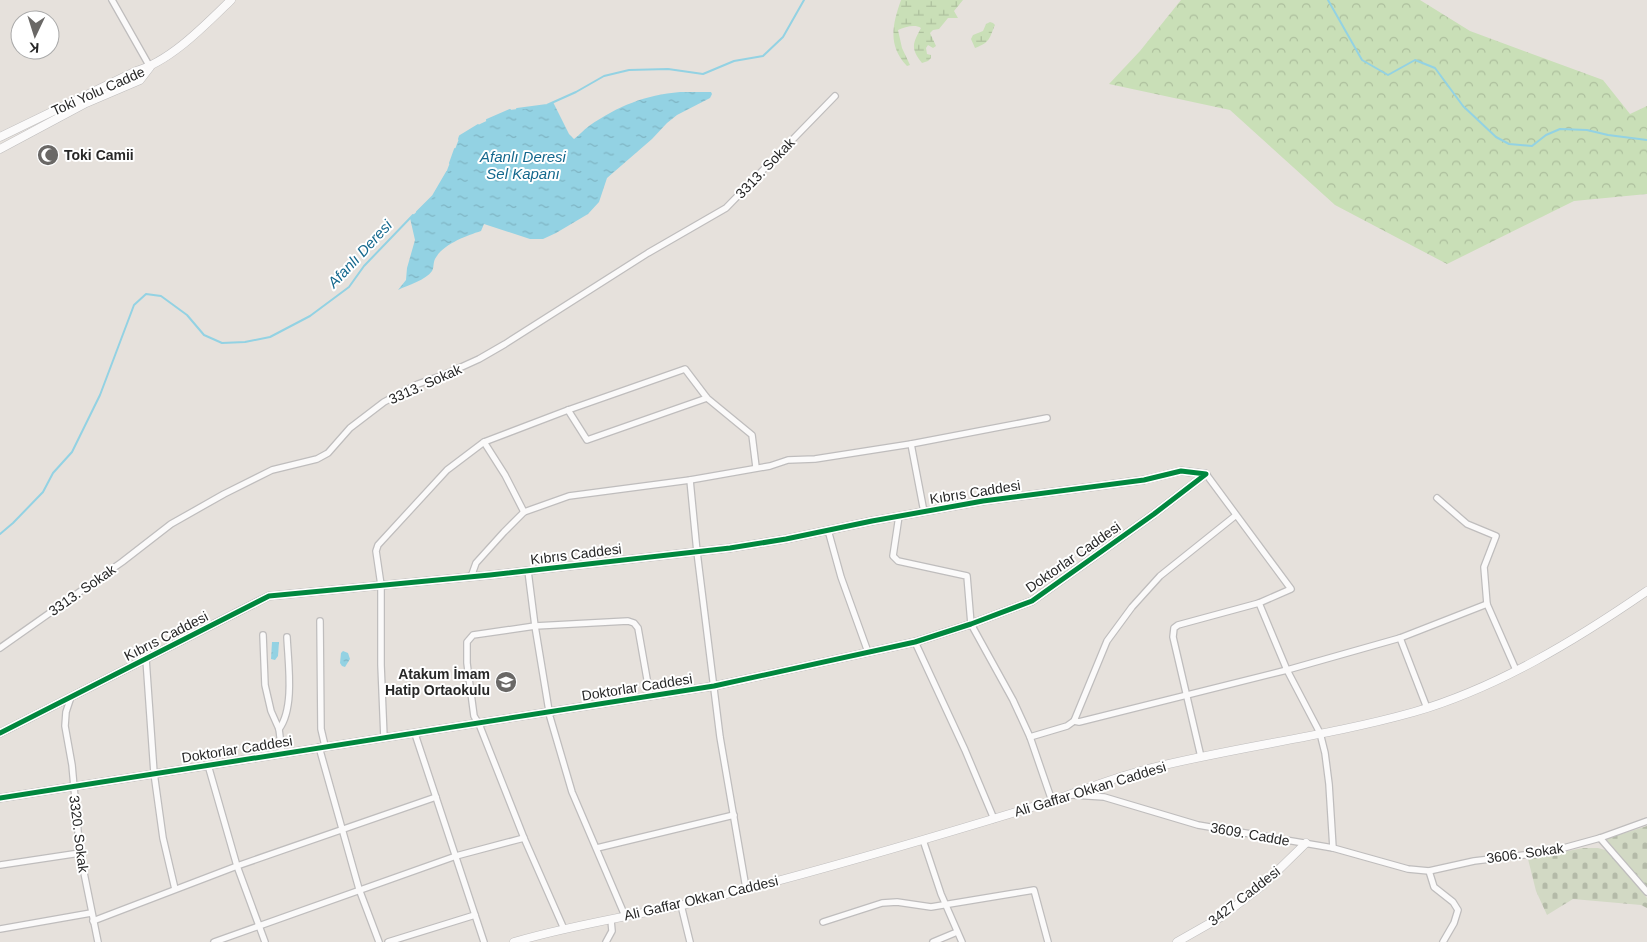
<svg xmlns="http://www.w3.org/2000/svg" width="1647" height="942" font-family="Arial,sans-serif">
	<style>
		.forest { fill: url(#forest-crowns) }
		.wetland { fill: url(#wetland-marsh) }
		.cemetery { fill: url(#cemetery-stones) }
		.water { fill: url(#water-ripples) }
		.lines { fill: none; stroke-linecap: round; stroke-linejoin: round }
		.stream { stroke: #93d2e3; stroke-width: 2 }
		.street-casing { stroke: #bfbdbd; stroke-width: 8 }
		.secondary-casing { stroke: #bfbdbd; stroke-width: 9 }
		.street { stroke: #fbfafa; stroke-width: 5.5 }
		.secondary { stroke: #fbfafa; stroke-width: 8 }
		.cycleway-casing { stroke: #fff; stroke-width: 8 }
		.cycleway { stroke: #00873e; stroke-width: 5 }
		.labels { text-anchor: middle; stroke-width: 4; stroke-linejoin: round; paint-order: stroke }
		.street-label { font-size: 14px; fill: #272727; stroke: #fff }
		.poi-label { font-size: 14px; font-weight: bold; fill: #272727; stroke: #fff; text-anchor: start }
		.water-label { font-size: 15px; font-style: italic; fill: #14688d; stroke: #fff }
	</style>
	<defs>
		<pattern id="forest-crowns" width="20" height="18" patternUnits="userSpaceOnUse" patternTransform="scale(1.25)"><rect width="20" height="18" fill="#c9dfb7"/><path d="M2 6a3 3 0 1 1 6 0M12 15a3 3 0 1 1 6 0" fill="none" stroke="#adbf9d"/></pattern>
		<pattern id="wetland-marsh" width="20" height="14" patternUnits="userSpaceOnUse" patternTransform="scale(1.25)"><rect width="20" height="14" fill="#c9dfb7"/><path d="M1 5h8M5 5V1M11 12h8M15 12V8" fill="none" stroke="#adbf9d"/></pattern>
		<pattern id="cemetery-stones" width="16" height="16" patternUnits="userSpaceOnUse" patternTransform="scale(1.25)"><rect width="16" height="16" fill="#d2d9c4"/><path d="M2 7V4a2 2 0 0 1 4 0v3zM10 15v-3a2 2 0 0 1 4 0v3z" fill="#b4baa8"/></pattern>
		<pattern id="water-ripples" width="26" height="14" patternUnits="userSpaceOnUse" patternTransform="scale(1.25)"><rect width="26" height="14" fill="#93d2e3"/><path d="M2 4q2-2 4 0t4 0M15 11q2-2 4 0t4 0" fill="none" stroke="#7fb4c3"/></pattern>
	</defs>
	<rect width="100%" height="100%" fill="#e6e1dc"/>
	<polygon class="forest" points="1181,0 1420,0 1470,31 1603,80 1630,114 1647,106 1647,194 1574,201 1447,264 1335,205 1230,110 1109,84 1140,51"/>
	<g class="wetland">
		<path d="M901,0H963L954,11L958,18H948L939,29L933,30L930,33L936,46L933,48L928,45L926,48L927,54L931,55V58L928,61L922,63C910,48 913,43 921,28C915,24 905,27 898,30L902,48L910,65L907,66C888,46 892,25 901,0Z"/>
		<path d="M990,22L993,23L995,25C989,38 991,42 975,48L971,39L973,35L983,31L986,24Z"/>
	</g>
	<g class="cemetery">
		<polygon points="1647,826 1647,888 1606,839"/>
		<polygon points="1583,848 1598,848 1609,851 1647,898 1647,908 1641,905 1573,899 1547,915 1536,891 1528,859"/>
	</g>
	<g class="water">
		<path d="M680,92H711L712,94L710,98L677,115L667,123L652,139L607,178L599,202L588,214L556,233L543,239H530L484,224L481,231C466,236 443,244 435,259C433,263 434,268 432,271C426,280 408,285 398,290L406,280L407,268L415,240L410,218L433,196L446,173L460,136L480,124L510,110L547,105L553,102L569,134L574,139C580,135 583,130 589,126C618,106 645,95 680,92Z"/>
		<polygon points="272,642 279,642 278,656 275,660 271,659"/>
		<polygon points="343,651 348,653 350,659 345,667 342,666 340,663 341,653"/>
	</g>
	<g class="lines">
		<g class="stream">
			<polyline points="1328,0 1362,60 1388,75 1415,60 1435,68 1463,106 1496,137 1509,144 1532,146 1546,135 1560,129 1587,130 1608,135 1647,140"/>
			<polyline points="517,109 547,105 576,92 604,76 629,70 668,69 703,74 734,61 763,56 783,37 804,0"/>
			<polyline points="487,120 510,110"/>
			<polyline points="459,139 460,136 478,125"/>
			<polyline points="450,163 455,149"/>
			<polyline points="417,212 433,196 447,172"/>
			<polyline points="0,534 13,523 43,492 53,473 72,452 100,395 134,305 146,294 161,296 187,315 204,335 222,343 245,342 270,337 310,316 349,287 364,266 413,215"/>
		</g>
		<g class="street-casing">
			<g id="street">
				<polyline points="112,0 150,67"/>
				<polyline points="568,410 587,440 707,398"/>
				<polyline points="484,442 505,475 524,512"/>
				<polyline points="911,444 924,512"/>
				<polyline points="690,480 697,552 720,737 746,888"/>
				<polyline points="1437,498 1467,524 1496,536 1484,567 1487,604 1516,670"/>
				<polyline points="899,516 893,556 898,561 967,576 971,624 1013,700 1030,737 1052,801"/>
				<polyline points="828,530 841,577 868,652"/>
				<polyline points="528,571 535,626 550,717 572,792 625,916"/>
				<polyline points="471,577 476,563 504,532 524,512 569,496 690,480 770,466 788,460 815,459 911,444 1047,418"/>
				<polyline points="1259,603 1287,670 1320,733 1325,753 1329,784 1333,848"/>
				<polyline points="320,621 321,729 325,746"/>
				<polyline points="263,635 265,685 271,711 279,729 282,753"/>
				<polyline points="1400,638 1427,708"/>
				<polyline points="915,642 965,750 994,819"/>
				<polyline points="0,648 122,562 171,524 224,494 272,470 317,459 328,453 350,428 384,402 418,384 446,374 479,359 505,344 648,253 726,208 835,96"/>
				<polyline points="146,659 154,773 163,838 175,889"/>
				<polyline points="71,697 66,712 65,726 72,765 80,853 98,942"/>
				<polyline points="1074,721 1079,722 1287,670 1400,638 1487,604"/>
				<path d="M279,729C295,708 288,662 287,637"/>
				<polyline points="415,734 484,942"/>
				<polyline points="1030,737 1067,726 1074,721 1107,641 1132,607 1160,576 1235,516"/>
				<polyline points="384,738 381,665 381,585 376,551 378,545 447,470 484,442 568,410 685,369 707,398 752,435 756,467"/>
				<polyline points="319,747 359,889 379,942"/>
				<polyline points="1201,757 1173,637 1174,628 1178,625 1259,603 1291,589 1206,474"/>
				<polyline points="208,765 237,866 265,942"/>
				<polyline points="1073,795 1104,797 1198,825 1333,848 1408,869 1429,871 1474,861 1549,852 1600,838 1647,821"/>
				<polyline points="1600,838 1647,892"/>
				<polyline points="923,840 941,894 962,942"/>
				<polyline points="597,848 734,815"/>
				<polyline points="0,865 80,853"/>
				<polyline points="1429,871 1434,887 1453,902 1458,910 1454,923 1443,942"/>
				<polyline points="681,905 690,942"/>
				<polyline points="93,921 237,866 436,797"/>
				<polyline points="823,922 882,903 897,902 931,907 1034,890 1048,942"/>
				<polyline points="0,929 91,913"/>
				<polyline points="564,929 524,838 479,724 474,716 467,663 467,642 473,635 535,626 628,621 634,623 638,628 650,696"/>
				<polyline points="214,942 456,856 524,838"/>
				<polyline points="388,942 475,915"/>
				<polyline points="606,942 612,931 611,920"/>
				<polyline points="933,942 957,932"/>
			</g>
		</g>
		<g class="secondary-casing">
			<g id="secondary">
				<path d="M0,137L136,71C171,61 205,25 231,0"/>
				<polyline points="0,149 86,103 140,80 150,67"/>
				<polyline points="0,733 269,596 490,575 730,548 786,539 872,521 983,501 1144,480 1181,471 1206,474 1154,514 1032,601 971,624 915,642 714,686 0,798"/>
				<path d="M514,942C568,926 624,917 678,906C711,899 744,889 777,881C866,857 954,831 1042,804C1076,793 1109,779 1144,770C1233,747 1325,737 1414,712C1497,688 1576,640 1647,591"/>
				<polyline points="1177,942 1221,917 1263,885 1306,843"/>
			</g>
		</g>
		<use href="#street" class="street"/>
		<use href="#secondary" class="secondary"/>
		<g class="cycleway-casing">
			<polyline id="cycleway" points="0,733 269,596 490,575 730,548 786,539 872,521 983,501 1144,480 1181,471 1206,474 1154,514 1032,601 971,624 915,642 714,686 0,798"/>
		</g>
		<use href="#cycleway" class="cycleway"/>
	</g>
	<defs>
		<g id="mosque-disc" transform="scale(1.125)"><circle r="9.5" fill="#6a6866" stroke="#fff"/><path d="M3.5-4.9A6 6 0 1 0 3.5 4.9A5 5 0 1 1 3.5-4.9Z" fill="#fff"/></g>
		<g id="school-disc" transform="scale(1.125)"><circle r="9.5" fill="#6a6866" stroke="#fff"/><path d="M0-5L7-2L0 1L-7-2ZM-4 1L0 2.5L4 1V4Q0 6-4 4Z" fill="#fff"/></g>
	</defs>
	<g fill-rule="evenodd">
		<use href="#mosque-disc" x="48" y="155"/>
		<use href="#school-disc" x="506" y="682"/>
	</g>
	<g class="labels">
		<g class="street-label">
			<text transform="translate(98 91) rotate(-24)" y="5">Toki Yolu Cadde</text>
			<text transform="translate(765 168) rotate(-46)" y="5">3313. Sokak</text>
			<text transform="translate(425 384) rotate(-24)" y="5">3313. Sokak</text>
			<text transform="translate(975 492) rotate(-9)" y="5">Kıbrıs Caddesi</text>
			<text transform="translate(576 554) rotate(-7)" y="5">Kıbrıs Caddesi</text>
			<text transform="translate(1073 557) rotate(-35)" y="5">Doktorlar Caddesi</text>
			<text transform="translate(82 590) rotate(-35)" y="5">3313. Sokak</text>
			<text transform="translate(166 636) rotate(-27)" y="5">Kıbrıs Caddesi</text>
			<text transform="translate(637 687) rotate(-9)" y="5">Doktorlar Caddesi</text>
			<text transform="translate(237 749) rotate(-9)" y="5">Doktorlar Caddesi</text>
			<text transform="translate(1090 789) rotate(-17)" y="5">Ali Gaffar Okkan Caddesi</text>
			<text transform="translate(79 834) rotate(83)" y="5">3320. Sokak</text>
			<text transform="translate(1250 834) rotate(10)" y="5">3609. Cadde</text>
			<text transform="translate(1525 853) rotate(-8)" y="5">3606. Sokak</text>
			<text transform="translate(1244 896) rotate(-38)" y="5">3427 Caddesi</text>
			<text transform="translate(701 898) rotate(-13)" y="5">Ali Gaffar Okkan Caddesi</text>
		</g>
		<g class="poi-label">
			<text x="64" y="160">Toki Camii</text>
			<text x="490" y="679" text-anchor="end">Atakum İmam<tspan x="490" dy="16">Hatip Ortaokulu</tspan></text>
		</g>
		<g class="water-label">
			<text x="523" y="162">Afanlı Deresi<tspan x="523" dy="17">Sel Kapanı</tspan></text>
			<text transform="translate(360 254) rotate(-47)" y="5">Afanlı Deresi</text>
		</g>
	</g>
	<g transform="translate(35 35) rotate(184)"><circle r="24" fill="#ffffff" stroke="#a9a9a9"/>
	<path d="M0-4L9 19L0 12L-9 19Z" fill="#6a6866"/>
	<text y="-8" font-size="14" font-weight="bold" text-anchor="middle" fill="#272727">K</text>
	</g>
</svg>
